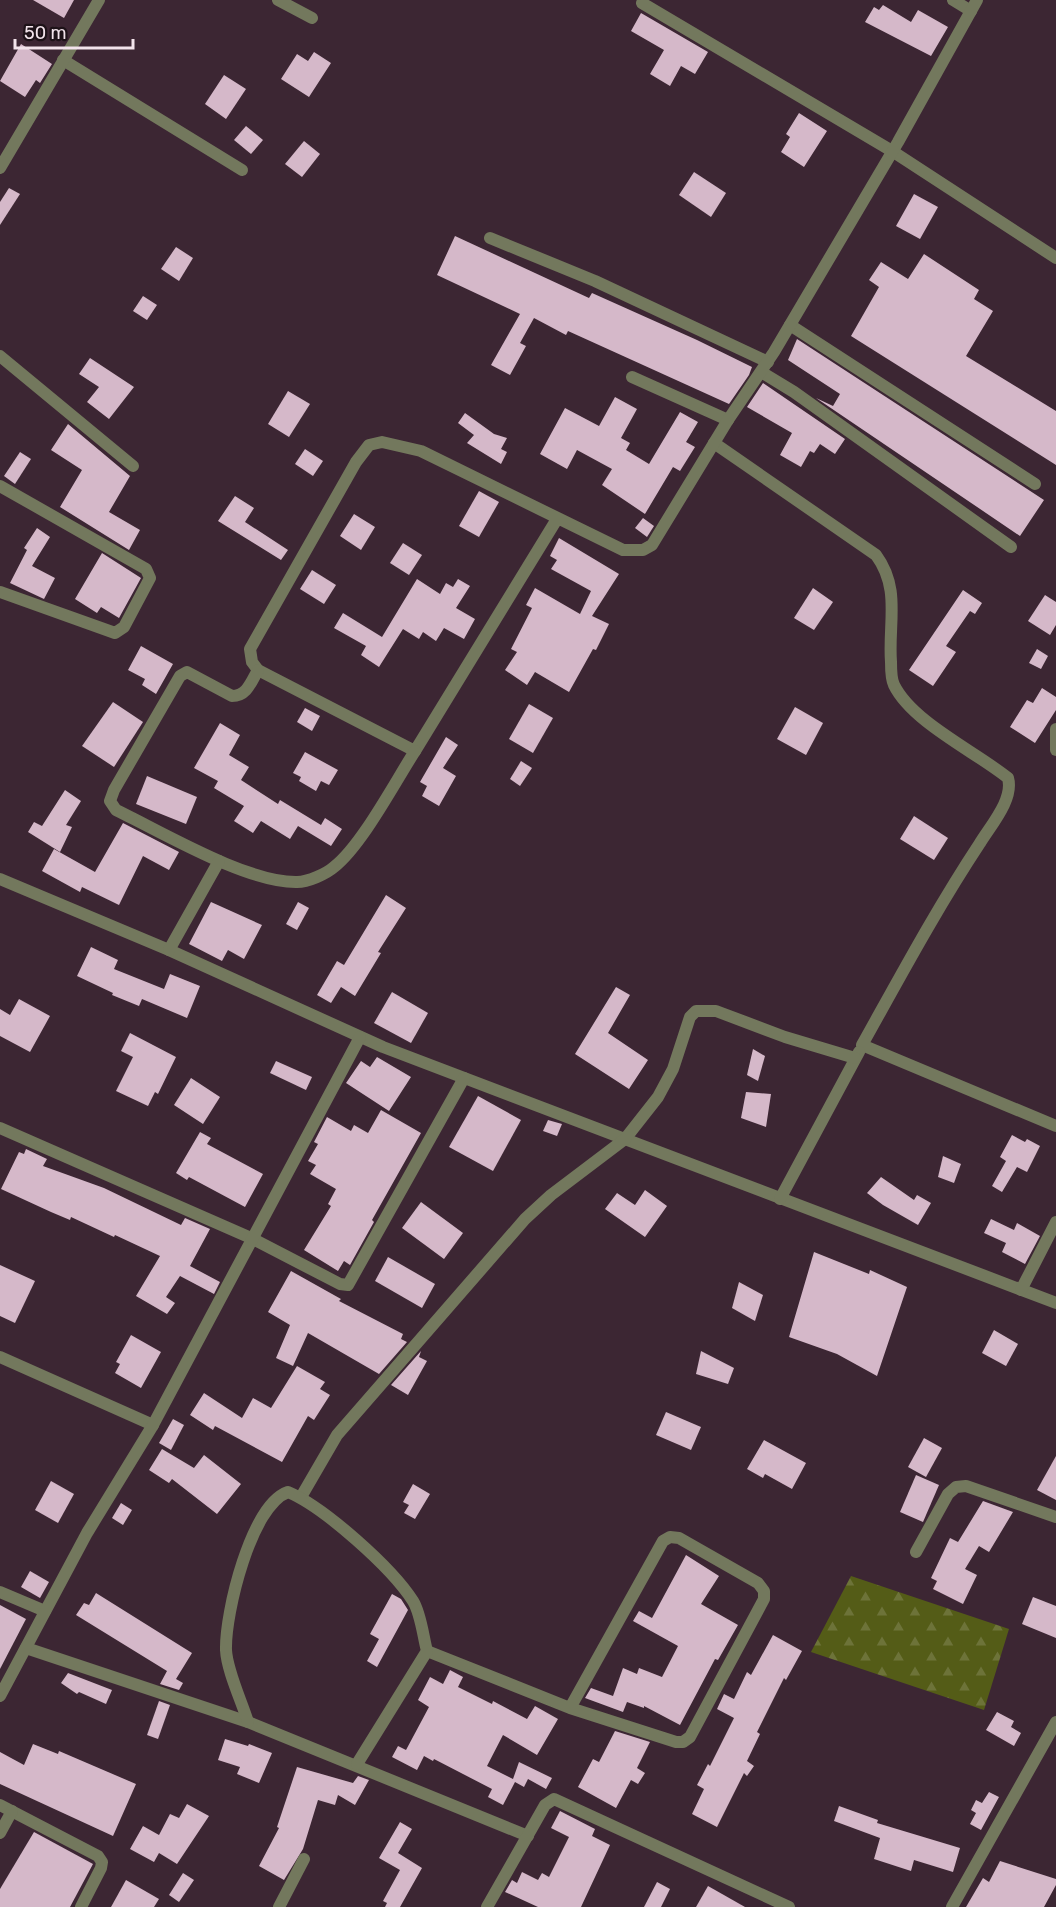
<svg xmlns="http://www.w3.org/2000/svg" width="1056" height="1907" font-family="Rubik,sans-serif">
	<style>
		.forest { fill: url(#forest-firs) }
		.building { fill: #d5b8c9 }
		.lines { fill: none; stroke-linecap: round; stroke-linejoin: round }
		.street { stroke: #73785d; stroke-width: 12 }
	</style>
	<defs>
		<pattern id="forest-firs" width="22" height="20" patternUnits="userSpaceOnUse" patternTransform="scale(1.5)"><rect width="22" height="20" fill="#545c17"/><path d="M5 1l3.5 6h-7zM16 11l3.5 6h-7z" fill="#6d7339"/></pattern>
	</defs>
	<rect width="100%" height="100%" fill="#3c2633"/>
	<polygon class="forest" points="851,1576 1009,1629 984,1710 811,1652"/>
	<g class="building">
		<polygon points="33,0 74,0 64,18"/>
		<polygon points="883,5 911,22 918,10 948,27 931,56 865,22 874,7 879,10"/>
		<polygon points="641,13 708,52 695,74 681,66 670,86 650,74 664,50 631,31"/>
		<polygon points="21,44 52,64 40,83 36,80 25,97 0,81"/>
		<polygon points="314,52 331,63 309,97 281,79 297,54 308,61"/>
		<polygon points="224,75 246,89 226,119 205,104"/>
		<polygon points="799,113 827,131 804,167 781,152 790,137 786,134"/>
		<polygon points="246,126 263,140 251,154 234,140"/>
		<polygon points="304,141 320,154 302,177 285,164"/>
		<polygon points="694,172 726,193 711,217 679,195"/>
		<polygon points="9,188 20,194 0,225 0,202"/>
		<polygon points="914,194 938,207 920,239 896,226"/>
		<polygon points="455,236 589,298 592,293 697,340 752,367 749,375 729,404 568,331 566,335 534,318 520,343 526,346 510,375 491,365 520,314 437,275"/>
		<polygon points="176,247 193,258 179,281 161,269"/>
		<polygon points="924,254 979,290 974,299 993,311 966,356 1056,411 1056,465 851,336 879,287 869,280 881,262 908,279"/>
		<polygon points="143,296 157,305 147,320 133,311"/>
		<polygon points="797,339 1044,500 1020,536 816,398 833,406 840,394 788,360"/>
		<polygon points="90,358 134,387 109,419 87,402 99,387 79,374"/>
		<polygon points="763,383 845,439 835,454 820,444 814,453 810,451 801,467 780,455 792,433 747,407"/>
		<polygon points="288,391 310,404 289,437 268,424"/>
		<polygon points="615,397 637,409 621,438 630,443 626,450 649,464 680,412 698,422 686,442 695,447 680,471 673,467 645,514 602,485 612,469 577,450 567,469 540,454 565,408 599,426"/>
		<polygon points="465,413 494,434 507,438 501,449 507,452 501,464 467,443 474,435 458,423"/>
		<polygon points="68,424 130,476 109,512 140,530 129,550 60,507 82,470 51,450"/>
		<polygon points="305,449 323,461 313,476 295,464"/>
		<polygon points="20,452 31,459 15,484 4,476"/>
		<polygon points="479,491 499,502 479,537 459,526"/>
		<polygon points="235,496 254,508 245,522 288,550 281,560 218,521"/>
		<polygon points="354,514 375,527 361,550 340,536"/>
		<polygon points="643,518 654,526 647,537 635,528"/>
		<polygon points="37,528 50,537 32,566 55,578 44,599 10,583 27,550 24,548"/>
		<polygon points="559,538 619,574 592,616 609,624 596,650 593,649 569,692 535,672 527,685 505,670 517,652 511,649 532,608 526,605 535,588 580,614 591,591 551,569 557,560 550,556"/>
		<polygon points="403,543 422,555 409,575 390,563"/>
		<polygon points="102,553 141,578 119,618 101,607 97,613 75,599"/>
		<polygon points="312,570 336,585 324,604 300,589"/>
		<polygon points="417,579 440,594 446,583 453,587 458,579 470,586 456,608 475,619 464,639 444,628 436,641 423,632 419,639 403,629 379,667 361,655 366,646 334,628 343,613 382,637"/>
		<polygon points="813,588 833,602 814,630 794,618"/>
		<polygon points="963,590 982,603 975,614 970,611 946,646 956,652 933,686 909,670"/>
		<polygon points="1045,595 1056,602 1056,625 1050,635 1028,621"/>
		<polygon points="141,646 173,664 156,694 142,685 145,679 128,670"/>
		<polygon points="1037,649 1048,656 1041,669 1029,663"/>
		<polygon points="1042,688 1056,697 1056,710 1035,743 1010,727 1027,700 1033,703"/>
		<polygon points="113,702 143,722 114,767 82,746"/>
		<polygon points="529,704 553,718 533,753 509,739"/>
		<polygon points="795,707 823,723 806,755 777,739"/>
		<polygon points="305,708 320,716 312,731 297,722"/>
		<polygon points="220,723 240,735 229,755 249,767 241,780 278,804 280,800 321,825 325,818 342,829 331,846 298,826 290,839 261,821 253,833 234,821 244,806 214,788 218,781 194,768"/>
		<polygon points="446,737 458,745 443,768 456,776 439,806 422,796 427,786 420,782"/>
		<polygon points="305,752 338,770 329,785 321,781 316,791 299,781 301,777 293,773"/>
		<polygon points="521,761 532,768 520,786 510,779"/>
		<polygon points="147,776 197,797 186,824 136,804"/>
		<polygon points="65,790 81,801 66,825 72,827 60,852 28,832 34,822 42,826"/>
		<polygon points="914,816 948,838 934,860 900,839"/>
		<polygon points="123,823 179,852 169,870 143,856 119,905 82,887 80,892 42,871 54,849 95,872"/>
		<polygon points="386,895 406,908 378,952 381,953 355,996 341,987 331,1003 317,995 337,961 344,965"/>
		<polygon points="211,902 262,925 244,959 228,950 222,961 189,944"/>
		<polygon points="298,902 309,908 297,930 286,924"/>
		<polygon points="91,947 118,960 114,969 164,989 170,974 200,986 187,1018 142,999 139,1006 112,995 113,993 77,976"/>
		<polygon points="616,987 630,995 608,1033 648,1060 629,1089 575,1054"/>
		<polygon points="392,992 428,1013 411,1043 374,1023"/>
		<polygon points="19,999 50,1016 30,1052 0,1036 0,1009 10,1015"/>
		<polygon points="130,1033 176,1057 158,1094 155,1092 148,1106 116,1091 133,1057 121,1051"/>
		<polygon points="753,1049 765,1056 758,1081 747,1075"/>
		<polygon points="377,1057 411,1077 389,1111 346,1083 361,1061 370,1067"/>
		<polygon points="276,1061 312,1077 306,1090 270,1073"/>
		<polygon points="191,1078 220,1097 203,1124 174,1105"/>
		<polygon points="746,1092 771,1094 766,1127 741,1118"/>
		<polygon points="478,1096 521,1120 493,1171 449,1147"/>
		<polygon points="381,1110 421,1133 372,1220 374,1222 350,1265 344,1261 338,1271 304,1250 331,1206 328,1204 336,1189 310,1174 316,1165 308,1161 318,1144 314,1142 327,1117 351,1131 354,1125 368,1133"/>
		<polygon points="548,1120 562,1124 557,1136 543,1131"/>
		<polygon points="200,1132 211,1138 207,1144 263,1174 245,1207 189,1177 187,1180 176,1173"/>
		<polygon points="1012,1135 1025,1142 1027,1139 1040,1146 1027,1172 1017,1167 1002,1192 992,1186 1006,1161 1000,1157"/>
		<polygon points="26,1149 47,1159 43,1166 104,1188 181,1225 185,1218 210,1229 190,1266 220,1282 214,1294 180,1276 166,1297 175,1303 167,1314 136,1296 160,1256 115,1235 114,1237 71,1217 70,1220 51,1212 1,1189 19,1152 24,1154"/>
		<polygon points="943,1156 961,1164 954,1183 938,1177"/>
		<polygon points="881,1177 914,1200 917,1195 931,1203 918,1225 883,1205 867,1193"/>
		<polygon points="645,1190 667,1206 645,1237 605,1209 617,1193 635,1205"/>
		<polygon points="421,1202 463,1233 444,1259 402,1228"/>
		<polygon points="991,1219 1014,1230 1017,1223 1040,1236 1025,1264 1002,1252 1006,1243 984,1233"/>
		<polygon points="814,1252 869,1274 870,1270 907,1287 877,1376 837,1354 789,1337"/>
		<polygon points="388,1257 435,1284 422,1308 375,1281"/>
		<polygon points="0,1265 35,1281 15,1323 0,1316"/>
		<polygon points="291,1271 341,1299 339,1301 403,1334 401,1339 407,1342 379,1374 308,1333 293,1366 276,1358 290,1325 268,1312"/>
		<polygon points="739,1282 763,1295 755,1321 732,1308"/>
		<polygon points="994,1330 1018,1344 1006,1366 982,1353"/>
		<polygon points="131,1335 161,1352 141,1388 115,1373 120,1364 116,1362"/>
		<polygon points="421,1351 419,1357 427,1361 408,1395 391,1385"/>
		<polygon points="701,1351 734,1368 728,1384 696,1374"/>
		<polygon points="297,1366 325,1382 320,1389 330,1395 314,1420 308,1416 282,1462 215,1426 213,1430 190,1415 204,1393 242,1418 253,1398 271,1408"/>
		<polygon points="666,1412 701,1427 691,1450 656,1435"/>
		<polygon points="173,1419 184,1425 171,1450 159,1443"/>
		<polygon points="924,1438 942,1448 926,1477 908,1467"/>
		<polygon points="764,1440 806,1463 792,1489 765,1474 763,1478 747,1469"/>
		<polygon points="162,1449 194,1468 204,1455 241,1484 217,1514 172,1479 169,1483 149,1470"/>
		<polygon points="1056,1456 1056,1500 1037,1490"/>
		<polygon points="916,1475 939,1485 923,1522 900,1512"/>
		<polygon points="51,1481 74,1494 58,1523 35,1510"/>
		<polygon points="413,1484 430,1494 415,1519 404,1513 409,1505 403,1502"/>
		<polygon points="983,1501 1013,1512 989,1552 979,1546 965,1569 977,1575 963,1604 933,1589 937,1581 931,1578 950,1538 958,1542"/>
		<polygon points="121,1503 132,1510 123,1525 112,1518"/>
		<polygon points="686,1555 719,1576 701,1604 738,1625 718,1660 715,1659 680,1725 644,1706 644,1708 627,1702 623,1712 585,1698 591,1688 613,1696 623,1668 637,1674 639,1668 662,1677 678,1646 633,1621 639,1611 652,1618"/>
		<polygon points="30,1571 49,1582 40,1598 21,1587"/>
		<polygon points="96,1593 192,1653 176,1679 183,1683 179,1690 160,1684 167,1671 76,1615 84,1603 89,1605"/>
		<polygon points="392,1594 401,1599 408,1610 377,1667 367,1661 379,1639 370,1634"/>
		<polygon points="1033,1597 1056,1606 1056,1638 1022,1624"/>
		<polygon points="0,1605 26,1619 0,1669"/>
		<polygon points="773,1635 802,1651 786,1680 784,1678 757,1732 760,1734 747,1761 754,1766 747,1776 744,1773 717,1827 692,1814 704,1789 697,1785 708,1764 710,1766 734,1718 717,1709 724,1694 734,1699 747,1672 751,1675"/>
		<polygon points="450,1670 463,1677 458,1687 492,1704 493,1701 527,1719 535,1706 558,1719 537,1755 503,1735 487,1766 513,1779 519,1762 552,1778 546,1789 528,1779 524,1787 515,1782 503,1805 488,1797 492,1789 434,1759 433,1761 424,1756 417,1770 392,1757 398,1746 406,1750 429,1707 418,1700 430,1677 443,1684"/>
		<polygon points="68,1673 112,1690 106,1704 79,1692 77,1694 61,1683"/>
		<polygon points="159,1701 170,1705 158,1739 147,1735"/>
		<polygon points="997,1712 1014,1721 1011,1727 1021,1733 1014,1746 986,1730"/>
		<polygon points="615,1731 650,1742 637,1768 645,1773 638,1784 631,1780 616,1808 578,1787 593,1759 599,1762"/>
		<polygon points="225,1739 248,1746 249,1744 272,1753 259,1783 237,1774 240,1767 218,1760"/>
		<polygon points="33,1744 58,1754 59,1751 136,1784 113,1836 0,1784 0,1752 24,1765"/>
		<polygon points="297,1767 353,1783 358,1776 369,1780 355,1805 338,1795 335,1805 318,1800 303,1849 284,1880 259,1866 279,1828 277,1827"/>
		<polygon points="989,1792 999,1797 981,1830 970,1824 976,1813 971,1810 976,1800 982,1803"/>
		<polygon points="187,1804 209,1816 177,1864 159,1853 154,1862 130,1849 143,1826 159,1835 170,1814 179,1818"/>
		<polygon points="839,1806 878,1820 877,1823 960,1848 953,1872 914,1860 911,1871 874,1859 880,1838 834,1821"/>
		<polygon points="560,1811 595,1829 592,1836 610,1845 581,1907 538,1907 505,1892 512,1880 517,1883 522,1872 538,1880 542,1873 549,1877 569,1837 551,1828"/>
		<polygon points="400,1822 412,1829 398,1853 422,1868 400,1907 385,1907 387,1903 383,1901 400,1870 379,1858"/>
		<polygon points="34,1832 93,1864 70,1907 0,1907 0,1889"/>
		<polygon points="1000,1861 1056,1879 1056,1885 1044,1907 966,1907 983,1878 989,1882"/>
		<polygon points="183,1873 194,1880 179,1902 169,1895"/>
		<polygon points="126,1880 159,1899 154,1907 111,1907"/>
		<polygon points="657,1882 670,1889 661,1907 644,1907"/>
		<polygon points="708,1886 745,1907 696,1907"/>
	</g>
	<g class="lines">
		<g class="street">
			<polyline points="278,0 312,18"/>
			<polyline points="953,0 971,11"/>
			<polyline points="642,3 892,151 1056,258"/>
			<polyline points="63,60 242,170"/>
			<polyline points="0,168 99,0"/>
			<polyline points="490,238 595,281 768,362"/>
			<polyline points="790,325 1035,484"/>
			<polyline points="0,356 133,466"/>
			<polyline points="761,372 794,392 1011,547"/>
			<polyline points="632,377 728,420"/>
			<path d="M714,443L876,555C901,589 888,623 891,662C891,669 891,679 894,685C912,722 976,752 1008,778C1014,799 991,825 980,843C937,908 900,977 862,1045L1056,1126"/>
			<polyline points="0,486 146,569 150,578 124,627 115,633 0,592"/>
			<polyline points="557,519 415,751 258,670 252,662 250,649 356,462 369,445 382,442 421,451 623,550 643,550 652,545 728,420 774,352 898,142 977,0"/>
			<path d="M258,670C251,682 247,696 232,696L187,672L180,676L114,790L110,801L116,810C162,832 247,883 297,882C308,882 326,874 334,867C362,845 395,782 415,751"/>
			<polyline points="1056,729 1056,750"/>
			<polyline points="0,879 169,950 383,1047 1056,1303"/>
			<polyline points="169,950 219,861"/>
			<polyline points="0,1128 251,1238 340,1284 348,1285 464,1078"/>
			<polyline points="780,1199 859,1052"/>
			<polyline points="1021,1290 1056,1222"/>
			<polyline points="0,1357 153,1425"/>
			<polyline points="301,1497 337,1435 525,1219 551,1195 625,1139 658,1097 673,1069 690,1017 696,1011 716,1011 785,1037 855,1058"/>
			<polyline points="916,1552 948,1494 956,1487 966,1486 1056,1517"/>
			<polyline points="0,1592 45,1611"/>
			<polyline points="26,1648 248,1722 528,1836"/>
			<polyline points="427,1651 570,1708 676,1742 683,1742 690,1737 764,1599 764,1591 758,1583 679,1538 670,1537 663,1541 570,1708"/>
			<polyline points="0,1696 87,1533 153,1425 360,1037"/>
			<path d="M248,1722C242,1702 227,1671 226,1650C225,1613 251,1505 288,1492C324,1507 392,1568 413,1601C421,1614 423,1636 427,1651L357,1764"/>
			<polyline points="0,1805 98,1856 102,1862 101,1868 81,1907"/>
			<polyline points="0,1833 12,1811"/>
			<polyline points="279,1907 304,1859"/>
			<polyline points="487,1907 545,1805 554,1799 789,1907"/>
			<polyline points="952,1907 1056,1722"/>
		</g>
	</g>
	<path d="M15 39v9h118v-9" fill="none" stroke="#f2e3eb" stroke-width="3"/>
	<text x="24" y="39" font-size="18" fill="#f2e3eb" stroke="#1d1218" stroke-width="4.5" paint-order="stroke">50 m</text>
</svg>
